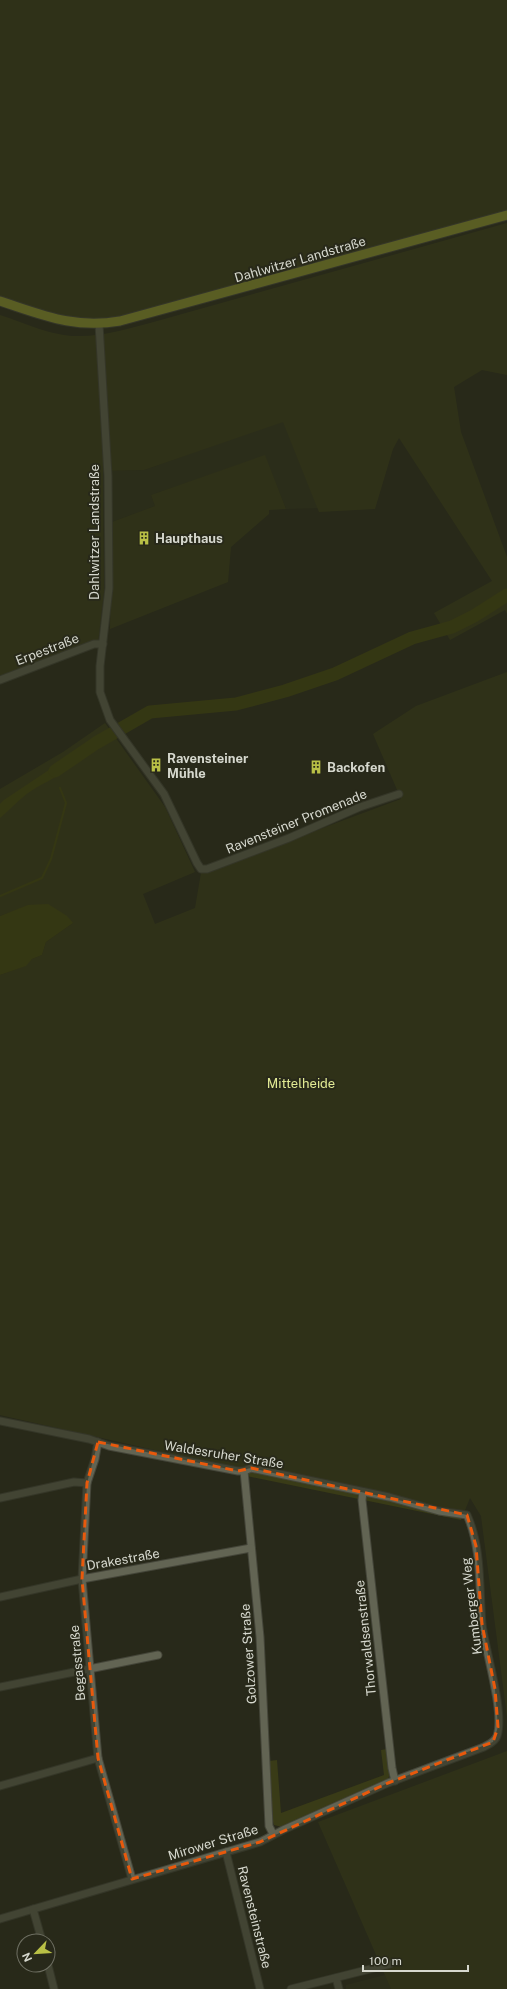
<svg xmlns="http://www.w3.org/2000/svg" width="507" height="1989" font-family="'Public Sans',sans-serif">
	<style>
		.built { fill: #30321c }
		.green { fill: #393b17 }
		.water { fill: #44470c }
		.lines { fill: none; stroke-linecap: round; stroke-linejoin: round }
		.stream { stroke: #44470c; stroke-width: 2 }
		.river { stroke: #44470c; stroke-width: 13 }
		.minor-casing { stroke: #444539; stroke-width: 9 }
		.major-casing { stroke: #444539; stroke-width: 11 }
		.minor { stroke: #626453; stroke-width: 7 }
		.major { stroke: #969b2f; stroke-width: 9 }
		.marked { fill: none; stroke: #e8590c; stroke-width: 3; stroke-dasharray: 8 5; stroke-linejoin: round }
		.labels { text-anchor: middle; stroke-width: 4; stroke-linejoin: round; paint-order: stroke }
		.street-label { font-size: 13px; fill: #d6d8ce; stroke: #28291a }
		.poi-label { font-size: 13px; font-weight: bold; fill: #d6d8ce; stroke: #28291a; text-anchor: start }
		.park-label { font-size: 13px; fill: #e1e994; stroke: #28291a }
	</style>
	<rect width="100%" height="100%" fill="#28291a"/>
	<g class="built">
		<polygon points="283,421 318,508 286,509 265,456 151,495 155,506 112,522 112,471 144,470"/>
		<polygon points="385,1975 391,1989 346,1989 346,1985"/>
	</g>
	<g class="green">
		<path d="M0,0H507V212L109,320C71,322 36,309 0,297Z"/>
		<path d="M507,223V375L482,370L454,387L461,432L507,557V614L505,610L450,640L434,613L492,581L399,438L393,449L375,509L319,512L283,422L144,470L103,471L104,592L98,643L0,678V315C25,323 53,337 80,336C104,336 127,329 150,323Z"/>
		<polygon points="265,455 286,509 269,510 269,514 231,547 228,582 110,629 112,522 155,506 151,495"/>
		<polygon points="507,672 507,1717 481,1516 470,1498 461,1520 232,1473 190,1458 0,1415 0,975 25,966 32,959 42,955 46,942 73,923 19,909 0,916 0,789 63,752 105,723 165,807 195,872 143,894 155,924 195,908 201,873 401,799 373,734 416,706"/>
		<polygon points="387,1749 390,1772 388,1780 282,1827 274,1825 273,1822 269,1761 277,1760 281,1813 384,1775 381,1750"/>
		<polygon points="507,1751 507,1989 391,1989 318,1822"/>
	</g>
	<g class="water">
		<path d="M67,758L70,763C61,777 44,782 31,791C20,798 11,809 0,818V804L4,800Z"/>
		<polygon points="48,904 67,916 73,923 46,942 42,955 32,959 26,966 0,975 0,916 28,905"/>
	</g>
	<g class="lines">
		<polyline class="stream" points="0,896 42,878 51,859 66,803 60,788"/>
		<polyline class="river" points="55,771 96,743 150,712 236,704 285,691 335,674 412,638 452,627 474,616 507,595"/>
		<g class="minor-casing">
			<g id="minor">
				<polyline points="99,324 108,476 109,588 100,666 100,692 110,720 164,794 197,863 201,869 207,869 289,838 360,807 399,794"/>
				<polyline points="0,680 94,644 103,644"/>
				<path d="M0,1421L89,1439L109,1446L238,1471H244L251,1468L389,1497L439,1511L467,1515C482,1548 479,1588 482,1624C485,1650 505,1712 497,1736C495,1742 489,1744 484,1747L388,1783L283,1830L260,1842L0,1919"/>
				<polyline points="98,1442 95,1459 87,1483 82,1579 98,1758 132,1879"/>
				<polyline points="244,1471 260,1637 269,1826 273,1834"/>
				<polyline points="363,1492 362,1500 392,1768 395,1781"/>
				<polyline points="0,1498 74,1482 87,1483"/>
				<polyline points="0,1597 82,1579 251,1548"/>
				<polyline points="0,1687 158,1655"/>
				<polyline points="0,1786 98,1758"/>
				<polyline points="226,1852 260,1989"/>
				<polyline points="33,1909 42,1941"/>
				<polyline points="48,1965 54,1989"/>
				<polyline points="336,1978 339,1989"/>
				<polyline points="291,1989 390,1964"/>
			</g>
		</g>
		<g class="major-casing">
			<path id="major" d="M0,301C43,315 74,329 120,321L507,215"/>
		</g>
		<use href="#minor" class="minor"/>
		<use href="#major" class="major"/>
	</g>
	<path d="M0 0H507V1989H0ZM98,1442L238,1471L251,1468L467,1515L476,1546L482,1624L495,1689L498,1727L493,1742L388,1783L260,1842L132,1879L98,1758L82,1579L87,1483Z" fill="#28291a" fill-opacity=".55" fill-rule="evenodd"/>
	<path class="marked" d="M98,1442L238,1471L251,1468L467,1515L476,1546L482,1624L495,1689L498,1727L493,1742L388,1783L260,1842L132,1879L98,1758L82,1579L87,1483Z"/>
	<defs>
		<g id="building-bare" transform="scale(1.08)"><path d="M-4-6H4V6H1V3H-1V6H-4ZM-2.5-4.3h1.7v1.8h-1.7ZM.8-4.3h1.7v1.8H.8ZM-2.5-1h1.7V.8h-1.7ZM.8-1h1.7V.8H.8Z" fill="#b9c046" stroke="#28291a" stroke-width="2.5" paint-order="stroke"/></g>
	</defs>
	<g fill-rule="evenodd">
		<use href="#building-bare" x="144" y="538"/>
		<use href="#building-bare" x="156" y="765"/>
		<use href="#building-bare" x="316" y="767"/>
	</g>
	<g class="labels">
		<g class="street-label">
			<text transform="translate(300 259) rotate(-16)" y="5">Dahlwitzer Landstraße</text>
			<text transform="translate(94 532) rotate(-90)" y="5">Dahlwitzer Landstraße</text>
			<text transform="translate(47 649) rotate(-21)" y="5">Erpestraße</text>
			<text transform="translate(296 821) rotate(-22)" y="5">Ravensteiner Promenade</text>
			<text transform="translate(224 1454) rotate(9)" y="5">Waldesruher Straße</text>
			<text transform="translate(123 1559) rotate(-10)" y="5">Drakestraße</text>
			<text transform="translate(471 1606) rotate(-97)" y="5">Kumberger Weg</text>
			<text transform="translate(365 1638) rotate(-96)" y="5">Thorwaldsenstraße</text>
			<text transform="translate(248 1654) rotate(-94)" y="5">Golzower Straße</text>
			<text transform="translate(77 1663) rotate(-95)" y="5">Begasstraße</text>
			<text transform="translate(213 1842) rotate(-17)" y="5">Mirower Straße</text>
			<text transform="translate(255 1917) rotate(76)" y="5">Ravensteinstraße</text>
		</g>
		<g class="poi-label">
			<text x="155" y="543">Haupthaus</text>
			<text x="167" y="763">Ravensteiner<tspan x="167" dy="15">Mühle</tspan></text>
			<text x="327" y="772">Backofen</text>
		</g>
		<g class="park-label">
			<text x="301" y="1088">Mittelheide</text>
		</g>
	</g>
	<g transform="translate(36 1953) rotate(245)"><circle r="19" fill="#28291a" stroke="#6e6f62"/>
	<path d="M0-3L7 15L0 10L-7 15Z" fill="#b9c046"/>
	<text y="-6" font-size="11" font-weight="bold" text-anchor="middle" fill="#d6d8ce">N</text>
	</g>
	<path d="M363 1965v6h105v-6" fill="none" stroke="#d6d8ce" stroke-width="2"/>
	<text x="369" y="1965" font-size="12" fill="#d6d8ce" stroke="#28291a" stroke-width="3" paint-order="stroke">100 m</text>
</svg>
